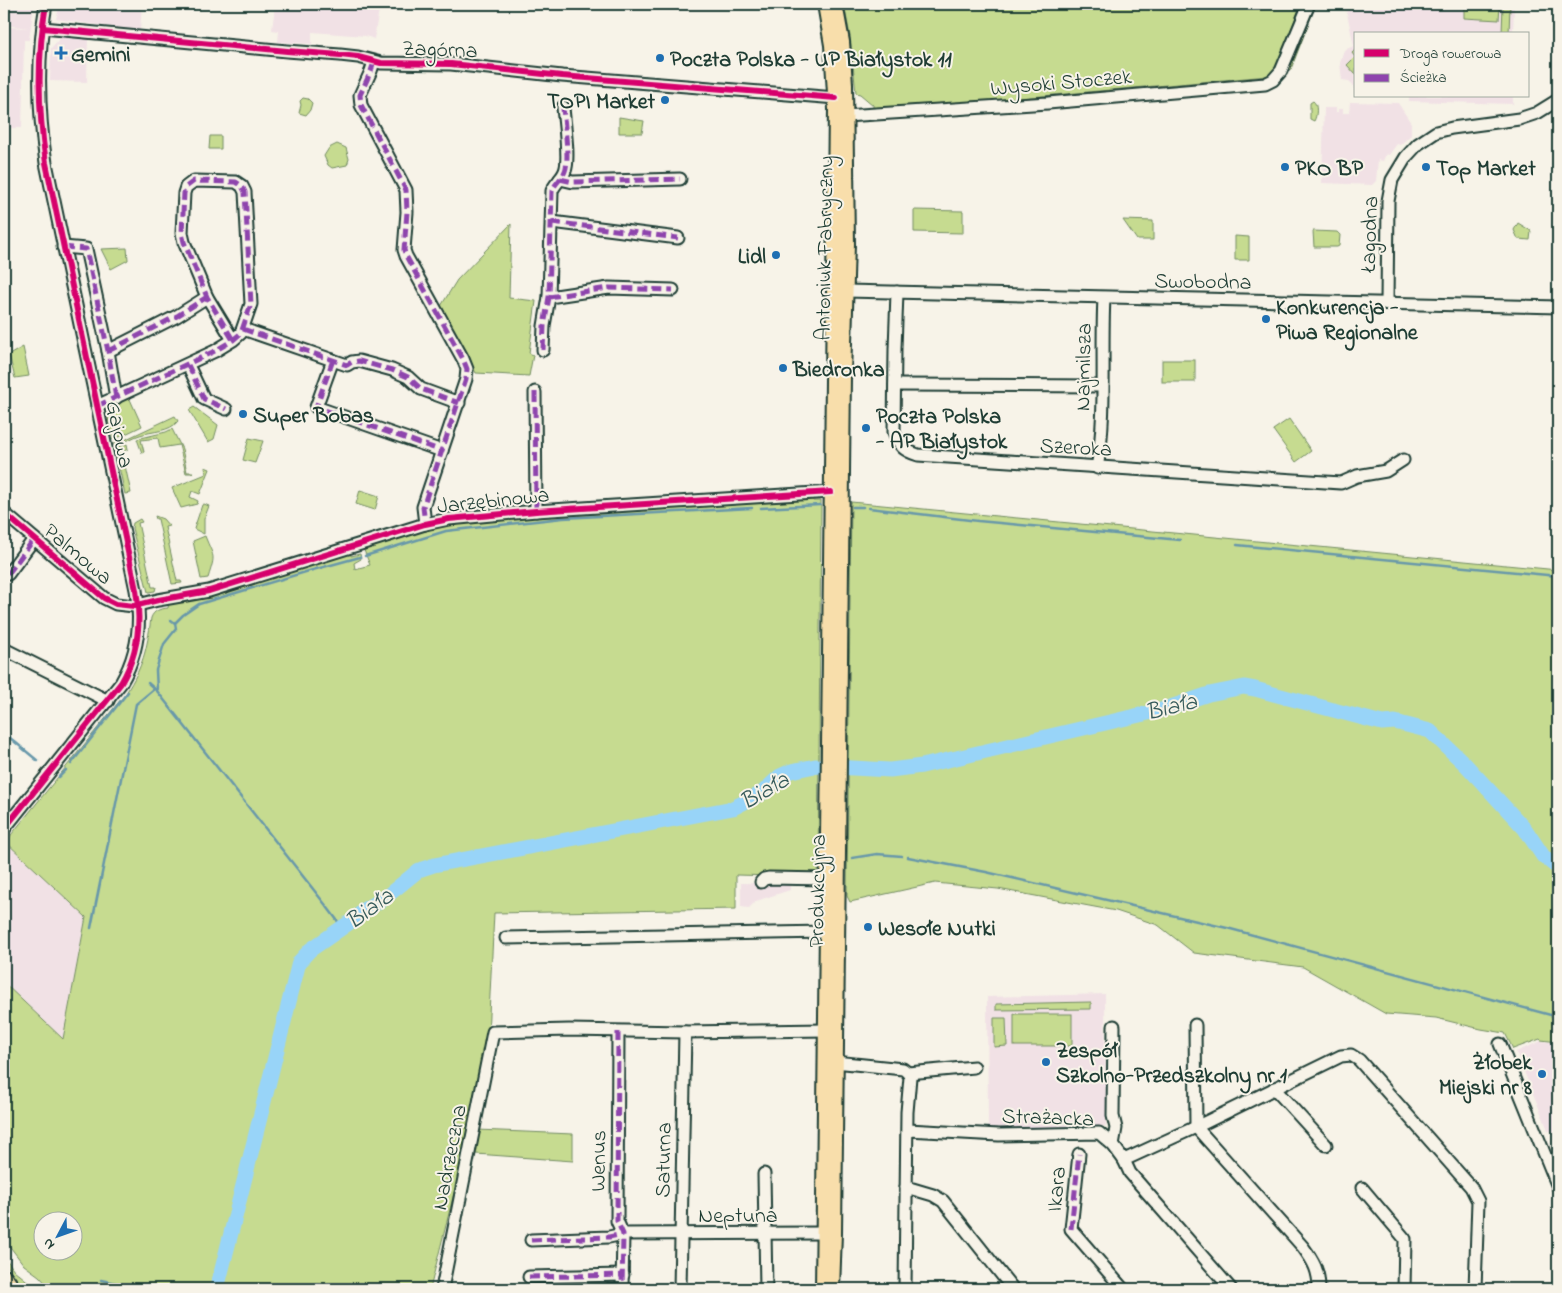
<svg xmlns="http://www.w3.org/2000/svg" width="1562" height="1293" font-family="'Indie Flower',sans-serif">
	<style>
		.built { fill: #f1e1e5 }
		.green { fill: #c6db90; stroke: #728c62; fill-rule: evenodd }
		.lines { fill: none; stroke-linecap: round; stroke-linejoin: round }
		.stream { stroke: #6898aa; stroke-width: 2.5 }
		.river { stroke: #98d4f8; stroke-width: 15 }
		.minor-casing { stroke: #1f3d34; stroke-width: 15 }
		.major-casing { stroke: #1f3d34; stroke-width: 18 }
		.highway-casing { stroke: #1f3d34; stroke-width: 20 }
		.minor { stroke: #f7f3e8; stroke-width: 11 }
		.major { stroke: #f8deab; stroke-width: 14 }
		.highway { stroke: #f8deab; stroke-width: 16 }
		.quiet { stroke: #8e44ad; stroke-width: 5; stroke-dasharray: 10 5; stroke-linecap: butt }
		.cycleway-casing { stroke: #f7f3e8; stroke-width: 9 }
		.cycleway { stroke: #d6006c; stroke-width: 6 }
		.poi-dot { fill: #1f6fb2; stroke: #f7f3e8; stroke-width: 2 }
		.labels { text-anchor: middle; stroke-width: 4; stroke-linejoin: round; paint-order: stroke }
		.street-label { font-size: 22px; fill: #1f3d34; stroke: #f7f3e8 }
		.poi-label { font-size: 22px; font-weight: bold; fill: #1f3d34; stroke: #f7f3e8; text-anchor: start }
		.water-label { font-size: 24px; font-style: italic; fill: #375b5b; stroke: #f7f3e8 }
	</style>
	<rect width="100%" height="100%" fill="#f7f3e8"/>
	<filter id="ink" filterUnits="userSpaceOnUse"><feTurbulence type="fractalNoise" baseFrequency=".02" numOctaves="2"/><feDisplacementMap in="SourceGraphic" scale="10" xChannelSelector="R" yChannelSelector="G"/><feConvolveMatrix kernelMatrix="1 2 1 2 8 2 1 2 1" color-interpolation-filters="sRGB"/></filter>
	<g filter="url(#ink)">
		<g class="built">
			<polygon points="4,4 34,4 29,40 24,40 22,128 4,128 4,27 29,28 4,25"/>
			<polygon points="60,4 142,4 140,31 56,19"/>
			<polygon points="280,4 380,4 374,39 366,36 312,32 312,44 278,42 279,31 272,30 275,6 280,7"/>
			<polygon points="1345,4 1514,4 1513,34 1356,34 1355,95 1353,85 1349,81 1342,80 1340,63 1344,50 1354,46"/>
			<polygon points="62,36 88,37 87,82 50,81 51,48"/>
			<polygon points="1409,96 1513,96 1513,104 1409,101"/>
			<polygon points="1350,102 1398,103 1411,123 1411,135 1400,145 1397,144 1389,155 1386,154 1383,161 1378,160 1376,181 1372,185 1322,183 1324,108 1336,108 1336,112 1338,112 1338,109 1343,109 1343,113 1349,113"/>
			<polygon points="4,826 11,835 7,843 86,917 63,1039 4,983"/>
			<polygon points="741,883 790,884 790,890 756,901 749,908 741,907"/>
			<polygon points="1105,994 1106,1126 988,1128 987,997"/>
			<polygon points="1541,1041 1558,1043 1558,1132 1556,1133 1548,1130 1516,1052"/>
		</g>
		<g class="green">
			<polygon points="844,4 1301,4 1276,68 1268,76 873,111 873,105 860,94 856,93 850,36"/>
			<polygon points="1312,4 1316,4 1291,69 1288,69 1287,67"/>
			<polygon points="1464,4 1500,4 1499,20 1464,18"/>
			<polygon points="1503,4 1510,4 1509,34 1502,34"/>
			<polygon points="1356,49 1356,75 1347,65 1355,57 1352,53"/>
			<polygon points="303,98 308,99 312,103 310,110 306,115 299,113 301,105 300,101"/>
			<path d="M1313,101C1318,104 1317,116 1314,121L1310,119V103Z"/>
			<polygon points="619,117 644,121 642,133 619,133"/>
			<polygon points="210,136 221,136 221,149 209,149"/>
			<polygon points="337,144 346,148 349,159 347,165 332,168 328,165 324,156 329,148"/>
			<polygon points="914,210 963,211 963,233 914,232"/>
			<polygon points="1123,220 1153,221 1153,240 1137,240"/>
			<polygon points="1518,223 1531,231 1530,240 1518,239 1514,230"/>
			<polygon points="511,224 509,298 536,301 529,353 533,355 529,376 476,373 441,306 457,280"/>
			<polygon points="1313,231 1337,232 1340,235 1339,246 1337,247 1314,247"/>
			<polygon points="1235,236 1249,237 1249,260 1235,260"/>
			<polygon points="127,248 128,260 111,269 101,249"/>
			<polygon points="23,347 29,376 15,378 9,355"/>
			<rect x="1162" y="360" width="33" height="22"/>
			<polygon points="129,397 142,426 113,440 107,413 111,409 110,406"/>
			<polygon points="194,407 218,425 214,439 208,442 189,410"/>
			<path d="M175,416L178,421C170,432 152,431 140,435C133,437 127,441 121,444L120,442Z"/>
			<polygon points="1289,419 1311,451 1296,462 1273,430"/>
			<polygon points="172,429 182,449 187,472 193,472 192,473 186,473 179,445 160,448 158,438 141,440 144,452 142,453 137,439 166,432"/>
			<polygon points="249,438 263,441 255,463 243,460"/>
			<polygon points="118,443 120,447 127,444 128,449 122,452 131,493 125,494 114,444"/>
			<polygon points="205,467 210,469 200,494 192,491 190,497 198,501 197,504 181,508 172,488 206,474"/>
			<polygon points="360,490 379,496 375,510 356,504"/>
			<path d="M812,498L813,501H821L818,877L736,875V909L494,913L488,1035L467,1141L430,1289H51L39,1276L24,1265L4,1239V983L63,1039L86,917L7,843L11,835L126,693C143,666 147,650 151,618C154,610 160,609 168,608L169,602L350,552L351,556L360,554L361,559L354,563L355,569L370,565L363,548L427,528L450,523L521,517ZM42,1220H72V1250H42Z"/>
			<polygon points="851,502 1558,570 1558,1042 1541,1040 1540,1039 1513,1049 1505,1033 1481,1029 1436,1018 1386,1014 1303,967 1194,953 1158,925 1116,911 998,889 935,883 850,902 847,896"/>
			<polygon points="204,504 209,506 204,519 204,534 194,529 202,505"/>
			<polygon points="155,516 163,519 169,526 165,527 177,581 181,581 182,583 172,584 158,519 156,519"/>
			<polygon points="140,519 142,522 138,523 152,587 156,587 155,591 148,592 132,528 133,523"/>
			<path d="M205,536C214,559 216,553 208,578L201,579L193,541Z"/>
			<polygon points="1091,1002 1091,1009 996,1010 996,1004"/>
			<rect x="1014" y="1014" width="58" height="32"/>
			<polygon points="994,1018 1006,1018 1007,1046 994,1047"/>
			<polygon points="477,1130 573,1134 573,1161 476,1154"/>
			<polygon points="4,1256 14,1270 37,1289 24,1289 4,1261"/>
		</g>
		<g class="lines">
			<g class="stream">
				<polyline points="853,507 863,507"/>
				<polyline points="761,508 820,505"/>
				<polyline points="869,508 978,521 1180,540"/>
				<polyline points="1237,545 1558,576"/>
				<polyline points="365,556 446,531 563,518 752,508"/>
				<polyline points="175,623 183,615 199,604 309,571 360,557"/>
				<polyline points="148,683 157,691 328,908 337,920 341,929"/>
				<polyline points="157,691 156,670 164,644 176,629 175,623 171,620"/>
				<polyline points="4,733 38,761"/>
				<polyline points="71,764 128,692"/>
				<polyline points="59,777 66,770"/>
				<polyline points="908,857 986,872 1227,928 1558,1017"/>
				<polyline points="852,858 877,854 902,856"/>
				<polyline points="91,928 136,704 154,689"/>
				<polyline points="101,1280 145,1289"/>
			</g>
			<polyline class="river" points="217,1289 299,962 310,950 356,918 365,909 382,900 419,870 434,865 733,808 762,793 780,776 791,771 815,766 890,770 922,766 1161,710 1209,694 1244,687 1255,689 1382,723 1395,722 1430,731 1465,764 1525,829 1543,856 1558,868"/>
			<g class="minor-casing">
				<g id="minor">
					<polyline points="43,28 287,51 340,55 358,57 381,63 451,64 562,76 836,98"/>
					<polyline points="374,62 371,71 360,95 361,105 406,190 407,212 404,250 406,256 463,359 467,369 466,379 423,507 425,524"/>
					<polyline points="845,116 1048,103 1265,84 1273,80 1281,71 1309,4"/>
					<polyline points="560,179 573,182 680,179"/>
					<polyline points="552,222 678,238"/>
					<polyline points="63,247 86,249 108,351 116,398"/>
					<polyline points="846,291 1558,307"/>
					<path d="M897,292L895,349L894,432C900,447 903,450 918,455L1341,483L1357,476L1386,471L1403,460"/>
					<polyline points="549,297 609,288 673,290"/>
					<polyline points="1387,304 1388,201 1392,180 1406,157 1418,144 1436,132 1452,128 1519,119 1537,113 1558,100"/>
					<polyline points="243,329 347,365 352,362 359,361 392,370 408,377 421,389 459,403"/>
					<path d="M543,350L544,326L549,297L552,191C555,183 562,179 565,171C570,159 564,122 563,107"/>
					<polyline points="108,351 177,316 207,297"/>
					<polyline points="333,360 316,407 442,451"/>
					<polyline points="188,365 204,399 226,409"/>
					<polyline points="895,385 1102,386"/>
					<polyline points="535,392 536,511"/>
					<polyline points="97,406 215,351 233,340 241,333 251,304 245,192 242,186 236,182 194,181 186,187 184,193 182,233 184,242 207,297 233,340"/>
					<path d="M1097,468C1107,414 1101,353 1104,298"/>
					<polyline points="4,513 104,598 116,604 134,606 158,600 209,591 425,524 449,519 536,511 831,492"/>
					<polyline points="8,574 34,539"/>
					<polyline points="4,649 108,701"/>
					<path d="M4,829L121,683C138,654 142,624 136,590L46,163C38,110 37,56 46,4"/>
					<polyline points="761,882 764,879 769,878 827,879"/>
					<polyline points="506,938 826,932"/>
					<path d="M1195,1025L1196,1127L1303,1247C1314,1262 1319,1271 1319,1289"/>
					<polyline points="618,1032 617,1221 623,1234 622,1289"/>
					<polyline points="1500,1044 1558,1187"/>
					<polyline points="835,1062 903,1069 908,1073 910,1077 907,1112 905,1289"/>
					<polyline points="908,1073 974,1067"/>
					<polyline points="1274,1088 1326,1145"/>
					<polyline points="908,1130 999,1135 1099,1133 1113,1145 1124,1160 1196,1127 1341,1056 1351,1055 1359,1060 1471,1187 1478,1201 1475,1289"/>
					<polyline points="1113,1145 1116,1128 1113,1116 1114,1026"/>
					<polyline points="1079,1154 1071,1229 1123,1289"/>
					<polyline points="1124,1160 1130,1173 1231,1289"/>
					<polyline points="764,1174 766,1289"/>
					<polyline points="906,1187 933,1195 943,1201 1013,1289"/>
					<polyline points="1362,1188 1405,1239 1404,1289"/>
					<polyline points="531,1240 609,1237 623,1234 823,1233"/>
					<polyline points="529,1277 623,1275"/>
					<polyline points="442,1289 493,1032 569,1030 685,1032 826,1030"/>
					<polyline points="680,1289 685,1032"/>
				</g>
			</g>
			<g class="major-casing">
				<g id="major">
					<polyline points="823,1289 836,109 832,45 825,4"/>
					<polyline points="832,1289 834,1233 843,376 847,244 845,84 842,42 835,4"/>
				</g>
			</g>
			<g class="highway-casing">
				<polyline id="highway" points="4,1278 12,1289"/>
			</g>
			<use href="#minor" class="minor"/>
			<use href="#major" class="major"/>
			<use href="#highway" class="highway"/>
			<g class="quiet">
				<polyline points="374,62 371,71 360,95 361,105 406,190 407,212 404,250 406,256 463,359 467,369 466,379 423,507 425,524"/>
				<polyline points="560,179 573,182 680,179"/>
				<polyline points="552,222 678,238"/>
				<polyline points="63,247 86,249 108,351 116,398"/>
				<polyline points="549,297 609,288 673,290"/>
				<polyline points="243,329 347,365 352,362 359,361 392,370 408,377 421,389 459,403"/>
				<path d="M543,350L544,326L549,297L552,191C555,183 562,179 565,171C570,159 564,122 563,107"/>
				<polyline points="108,351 177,316 207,297"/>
				<polyline points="333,360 316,407 442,451"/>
				<polyline points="188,365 204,399 226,409"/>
				<polyline points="535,392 536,511"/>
				<polyline points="97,406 215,351 233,340 241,333 251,304 245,192 242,186 236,182 194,181 186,187 184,193 182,233 184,242 207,297 233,340"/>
				<polyline points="8,574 34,539"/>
				<polyline points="618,1032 617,1221 623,1234 622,1289"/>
				<polyline points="1071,1229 1079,1154"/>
				<polyline points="531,1240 609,1237 623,1234"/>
				<polyline points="529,1277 623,1275"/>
			</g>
			<g class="cycleway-casing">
				<g id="cycleway">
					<polyline points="43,28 287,51 340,55 358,57 381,63 451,64 562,76 836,98"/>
					<polyline points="4,513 104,598 116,604 134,606 158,600 209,591 425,524 449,519 536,511 831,492"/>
					<path d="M4,829L121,683C138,654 142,624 136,590L46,163C38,110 37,56 46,4"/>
				</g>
			</g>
			<use href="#cycleway" class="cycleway"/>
		</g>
	</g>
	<g class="poi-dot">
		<path d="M58.5 45.5h5v5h5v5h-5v5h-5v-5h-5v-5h5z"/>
		<circle cx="660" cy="58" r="5"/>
		<circle cx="665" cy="100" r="5"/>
		<circle cx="1285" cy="167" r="5"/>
		<circle cx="1426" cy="167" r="5"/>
		<circle cx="776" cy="255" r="5"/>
		<circle cx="1266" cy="319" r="5"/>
		<circle cx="783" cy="368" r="5"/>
		<circle cx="243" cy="414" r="5"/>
		<circle cx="866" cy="428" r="5"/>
		<circle cx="868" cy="927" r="5"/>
		<circle cx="1046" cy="1062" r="5"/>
		<circle cx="1542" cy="1074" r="5"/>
	</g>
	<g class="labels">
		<g class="street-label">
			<text transform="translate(440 48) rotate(2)" y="8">Zagórna</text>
			<text transform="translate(1061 81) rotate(-5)" y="8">Wysoki Stoczek</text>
			<text transform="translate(1368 234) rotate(-88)" y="8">Łagodna</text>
			<text transform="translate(823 248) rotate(-89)" y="8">Antoniuk Fabryczny</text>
			<text transform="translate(1203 280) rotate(1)" y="8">Swobodna</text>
			<text transform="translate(1082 367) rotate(-89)" y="8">Najmilsza</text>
			<text transform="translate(121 434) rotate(78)" y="8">Gajowa</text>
			<text transform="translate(1076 446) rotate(3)" y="8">Szeroka</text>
			<text transform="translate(493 499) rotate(-6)" y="8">Jarzębinowa</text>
			<text transform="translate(79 553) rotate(40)" y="8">Palmowa</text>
			<text transform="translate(816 891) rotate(-89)" y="8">Produkcyjna</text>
			<text transform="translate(1048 1116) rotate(2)" y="8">Strażacka</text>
			<text transform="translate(448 1157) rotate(-79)" y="8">Nadrzeczna</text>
			<text transform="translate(662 1160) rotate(-89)" y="8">Saturna</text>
			<text transform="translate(597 1161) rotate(-89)" y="8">Wenus</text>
			<text transform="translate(1055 1189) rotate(-84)" y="8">Ikara</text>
			<text x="738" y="1222">Neptuna</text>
		</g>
		<g class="poi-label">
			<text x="71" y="61">Gemini</text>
			<text x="670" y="66">Poczta Polska - UP Białystok 11</text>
			<text x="655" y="108" text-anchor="end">TOPI Market</text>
			<text x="1295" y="175">PKO BP</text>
			<text x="1436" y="175">Top Market</text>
			<text x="766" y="263" text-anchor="end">Lidl</text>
			<text x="1276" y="314">Konkurencja -<tspan x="1276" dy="25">Piwa Regionalne</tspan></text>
			<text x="793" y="376">Biedronka</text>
			<text x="253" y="422">Super Bobas</text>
			<text x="876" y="423">Poczta Polska<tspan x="876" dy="25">- AP Białystok</tspan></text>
			<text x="878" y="935">Wesołe Nutki</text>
			<text x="1056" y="1057">Zespół<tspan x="1056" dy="25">Szkolno-Przedszkolny nr 1</tspan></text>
			<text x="1532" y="1069" text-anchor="end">Żłobek<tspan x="1532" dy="25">Miejski nr 8</tspan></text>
		</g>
		<g class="water-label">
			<text transform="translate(1171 706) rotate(-14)" y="8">Biała</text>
			<text transform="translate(764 790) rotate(-30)" y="8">Biała</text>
			<text transform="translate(369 908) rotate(-36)" y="8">Biała</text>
		</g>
	</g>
	<rect width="1562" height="1293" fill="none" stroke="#f7f3e8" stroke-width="20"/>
	<rect x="10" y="10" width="1542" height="1273" fill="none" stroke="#1f3d34" stroke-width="2" filter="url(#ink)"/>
	<rect x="1354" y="32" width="175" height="65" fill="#f7f3e8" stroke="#a1aaa0"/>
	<rect x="1364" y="49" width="25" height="8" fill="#d6006c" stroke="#a1aaa0"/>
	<text x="1400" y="58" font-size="15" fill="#1f3d34">Droga rowerowa</text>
	<rect x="1364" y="74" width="25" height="8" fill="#8e44ad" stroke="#a1aaa0"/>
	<text x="1400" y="82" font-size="15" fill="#1f3d34">Ścieżka</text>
	<g transform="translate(58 1236) rotate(229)"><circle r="24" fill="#f7f3e8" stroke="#a1aaa0"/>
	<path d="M0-4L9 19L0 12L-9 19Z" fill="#1f6fb2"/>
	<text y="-8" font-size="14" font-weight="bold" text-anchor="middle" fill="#1f3d34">N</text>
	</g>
</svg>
